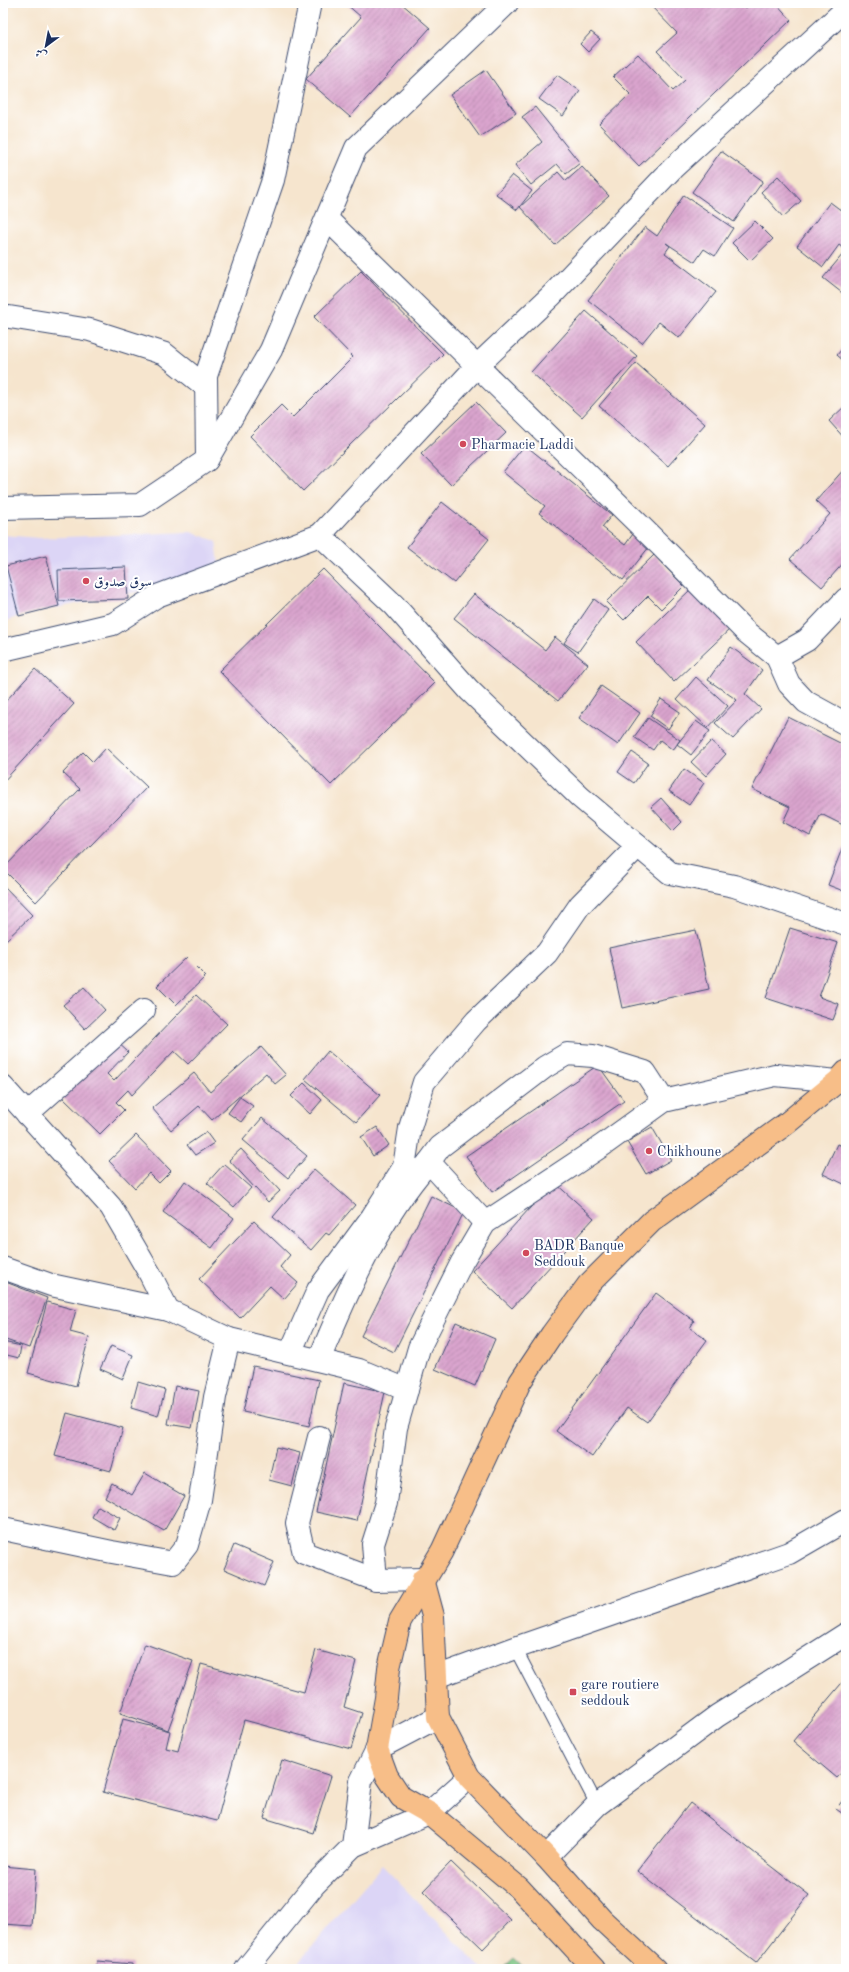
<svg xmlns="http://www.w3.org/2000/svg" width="849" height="1972" font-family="'Old Standard TT',Amiri,serif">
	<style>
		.built { fill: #dcd5f6 }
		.cemetery { fill: url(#cemetery-stones); stroke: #4c7a70 }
		.building { fill: url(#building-hatch) }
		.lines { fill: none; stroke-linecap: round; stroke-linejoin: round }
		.lane-casing { stroke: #3c4a6f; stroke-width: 14 }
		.street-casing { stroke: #3c4a6f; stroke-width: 24 }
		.primary-casing { stroke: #3c4a6f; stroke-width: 24 }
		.lane { stroke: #fff; stroke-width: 12 }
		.street { stroke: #fff; stroke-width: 22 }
		.primary { stroke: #f7be88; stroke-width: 22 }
		.poi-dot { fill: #d1495b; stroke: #fff; stroke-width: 1.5 }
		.labels { text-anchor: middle; stroke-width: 4; stroke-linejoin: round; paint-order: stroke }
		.poi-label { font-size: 14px; fill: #1b2f5e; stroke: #fff; text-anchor: start }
	</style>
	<defs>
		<pattern id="cemetery-stones" width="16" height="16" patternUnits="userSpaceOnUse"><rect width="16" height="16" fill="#7dc683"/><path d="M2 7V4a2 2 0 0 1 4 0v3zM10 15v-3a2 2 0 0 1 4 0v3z" fill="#66a16e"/></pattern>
		<pattern id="building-hatch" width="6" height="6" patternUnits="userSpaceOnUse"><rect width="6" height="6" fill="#daa4ce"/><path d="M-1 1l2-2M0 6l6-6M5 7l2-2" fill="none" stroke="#b086aa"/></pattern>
	</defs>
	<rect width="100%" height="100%" fill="#fff"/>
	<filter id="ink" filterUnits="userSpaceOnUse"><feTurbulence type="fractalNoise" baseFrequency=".025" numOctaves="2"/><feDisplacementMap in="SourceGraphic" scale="8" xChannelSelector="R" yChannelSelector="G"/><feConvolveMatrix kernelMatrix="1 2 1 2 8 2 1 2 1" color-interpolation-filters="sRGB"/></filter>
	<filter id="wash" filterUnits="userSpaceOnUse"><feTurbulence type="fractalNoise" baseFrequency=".012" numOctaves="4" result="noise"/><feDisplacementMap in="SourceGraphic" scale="16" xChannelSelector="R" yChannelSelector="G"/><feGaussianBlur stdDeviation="0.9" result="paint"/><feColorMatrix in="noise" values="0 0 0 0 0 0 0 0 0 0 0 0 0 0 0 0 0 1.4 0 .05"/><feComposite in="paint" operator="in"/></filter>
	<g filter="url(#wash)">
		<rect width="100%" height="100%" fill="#f6e5ce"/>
		<g class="built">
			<polygon points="191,532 216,541 219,563 141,591 25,614 3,622 3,535 39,538"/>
			<polygon points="382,1865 482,1969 293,1969"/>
		</g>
		<polygon class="cemetery" points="514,1958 526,1969 502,1969"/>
		<g id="blocks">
			<g class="building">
				<polygon points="345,3 401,3 430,28 350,117 306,79 361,17"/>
				<polygon points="648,3 741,3 746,8 751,3 776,3 791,20 639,166 599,124 630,94 613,77 638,54 673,91 685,80 657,51 677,33"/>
				<polygon points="591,32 600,39 588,52 580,44"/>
				<polygon points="486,70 516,113 480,137 450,95"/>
				<polygon points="557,75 580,91 563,116 539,99"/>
				<polygon points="535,107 580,163 566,174 557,164 531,185 515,165 542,142 522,117"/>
				<polygon points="721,151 763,181 734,222 692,192"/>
				<polygon points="582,167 609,196 555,245 520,207 558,172 566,181"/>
				<polygon points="512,175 532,191 517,210 496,194"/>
				<polygon points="778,176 801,201 783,217 761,192"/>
				<polygon points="684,195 733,228 715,256 704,249 695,262 666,243 670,246 665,253 716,292 679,338 659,322 642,343 588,300 645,227 657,236"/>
				<polygon points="830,202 846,214 846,250 839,245 823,267 797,246"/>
				<polygon points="755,221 773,239 750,261 732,243"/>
				<polygon points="843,254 846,257 846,296 823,278"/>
				<polygon points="361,271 443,354 303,491 250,436 281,405 293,417 353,357 314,317"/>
				<polygon points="586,311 637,356 582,417 531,372"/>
				<polygon points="846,344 846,363 837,355"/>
				<polygon points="636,363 705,424 668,466 599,406"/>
				<polygon points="476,402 506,433 451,485 421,454"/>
				<polygon points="846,405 846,440 829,421"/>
				<polygon points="525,445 612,515 602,527 625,545 633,534 649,547 623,580 539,513 545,506 503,472"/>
				<polygon points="845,468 846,470 846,560 822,587 790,559 830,514 816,501"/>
				<polygon points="442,502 489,539 454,583 407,547"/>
				<polygon points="654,555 684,586 661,609 648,596 624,620 606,602"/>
				<polygon points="46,556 59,606 19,616 6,566"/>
				<polygon points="126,567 128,599 59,601 58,570"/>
				<polygon points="323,569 435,683 331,785 219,671"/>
				<polygon points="692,588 731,628 674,682 636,642"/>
				<polygon points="474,594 545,650 555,637 588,664 558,701 454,618"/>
				<polygon points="594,599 608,610 578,652 564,643"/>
				<polygon points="731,647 762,670 745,694 761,709 733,739 715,723 737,700 708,680"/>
				<polygon points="35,669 74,704 3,782 3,704"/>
				<polygon points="696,677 728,706 708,728 677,699"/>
				<polygon points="601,686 640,713 618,745 579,718"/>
				<polygon points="661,699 680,712 668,729 650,716"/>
				<polygon points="788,717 846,746 845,826 821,814 810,836 783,822 790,807 752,789"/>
				<polygon points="648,718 680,740 673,750 660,740 653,750 634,737"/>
				<polygon points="696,721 710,731 691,755 677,744"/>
				<polygon points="711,741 726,754 706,776 691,762"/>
				<polygon points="106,748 147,787 36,902 3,869 80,789 63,773 83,752 93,762"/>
				<polygon points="632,752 648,763 634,783 618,772"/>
				<polygon points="684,769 704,783 689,805 669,791"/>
				<polygon points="661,798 682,822 673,831 651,807"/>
				<polygon points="843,846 846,847 846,892 828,885"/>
				<polygon points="3,885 32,915 4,942 3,941"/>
				<polygon points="790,928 838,943 819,997 839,1004 833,1020 766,998"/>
				<polygon points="696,930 709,989 622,1008 609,948"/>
				<polygon points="187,957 206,976 176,1005 157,986"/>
				<polygon points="84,987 105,1010 85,1029 63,1005"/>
				<polygon points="196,995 227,1024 188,1064 174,1051 132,1095 128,1090 116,1102 124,1110 100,1134 62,1097 116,1041 128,1052 107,1074 114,1081"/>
				<polygon points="261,1047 286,1075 275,1084 266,1073 212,1120 199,1106 171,1130 152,1108 194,1073 210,1092"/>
				<polygon points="328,1051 380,1095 356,1122 305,1079"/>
				<polygon points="598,1065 624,1101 492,1192 466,1156"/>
				<polygon points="304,1083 322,1100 310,1114 291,1096"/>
				<polygon points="240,1097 253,1106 241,1122 228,1113"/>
				<polygon points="262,1118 307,1156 288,1178 243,1140"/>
				<polygon points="377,1127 389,1145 373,1156 361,1137"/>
				<polygon points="652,1127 671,1160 646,1174 627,1142"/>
				<polygon points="206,1132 214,1143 195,1155 187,1145"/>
				<polygon points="136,1135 171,1171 159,1183 149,1173 135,1188 109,1161"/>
				<polygon points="837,1144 845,1147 846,1144 846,1185 823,1174"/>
				<polygon points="241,1149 280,1191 268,1202 229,1160"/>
				<polygon points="224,1164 251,1188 234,1207 207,1183"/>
				<polygon points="314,1169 355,1205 329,1235 326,1233 311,1250 273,1217"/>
				<polygon points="185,1181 234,1218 212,1248 163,1212"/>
				<polygon points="554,1182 594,1218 512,1308 472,1271"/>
				<polygon points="431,1196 464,1212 394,1352 361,1336"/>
				<polygon points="254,1221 290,1255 280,1267 298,1283 284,1299 270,1286 240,1318 199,1279"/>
				<polygon points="3,1281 47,1298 29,1348 3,1339"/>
				<polygon points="656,1293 694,1321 690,1328 707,1340 647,1422 627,1408 592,1457 556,1431"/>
				<polygon points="47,1302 76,1310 70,1332 89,1337 76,1386 28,1373"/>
				<polygon points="456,1322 495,1339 475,1386 435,1369"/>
				<polygon points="3,1342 21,1346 19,1358 3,1354"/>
				<polygon points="111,1346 133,1355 123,1379 100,1369"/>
				<polygon points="253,1366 319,1380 309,1426 243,1412"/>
				<polygon points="138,1382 165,1390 158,1416 131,1408"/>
				<polygon points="344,1383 385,1392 357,1521 316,1512"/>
				<polygon points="175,1386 199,1391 192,1428 168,1424"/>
				<polygon points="67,1413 123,1428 111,1471 55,1456"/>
				<polygon points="276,1447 300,1453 292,1486 269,1480"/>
				<polygon points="145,1473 184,1496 164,1531 105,1497 112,1483 132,1495"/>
				<polygon points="98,1506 120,1518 114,1530 92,1517"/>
				<polygon points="234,1545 274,1562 264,1586 224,1569"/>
				<polygon points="145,1644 193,1661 168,1730 120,1713"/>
				<polygon points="316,1650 356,1661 344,1707 362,1713 351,1749 244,1720 217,1821 103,1792 123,1719 170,1731 166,1748 178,1751 201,1664 304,1692"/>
				<polygon points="846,1678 846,1768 837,1778 793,1741"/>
				<polygon points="282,1760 331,1776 313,1833 264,1818"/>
				<polygon points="846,1796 846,1816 836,1809"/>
				<polygon points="690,1803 809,1895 756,1963 637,1871"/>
				<polygon points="451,1862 511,1920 483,1949 423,1891"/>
				<polygon points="3,1866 36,1869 32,1926 3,1924"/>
				<polygon points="97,1961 132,1964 132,1969 96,1969"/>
			</g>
		</g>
	</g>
	<g filter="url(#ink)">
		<use href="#blocks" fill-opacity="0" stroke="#3c4a6f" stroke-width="1"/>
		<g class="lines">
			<g class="lane-casing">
				<polyline id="lane" points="515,1648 597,1805"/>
			</g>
			<g class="street-casing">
				<g id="street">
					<polyline points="327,219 661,546 746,632 777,657 807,640 846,599"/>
					<polyline points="3,316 90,330 165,354 206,387"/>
					<polyline points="207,460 206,376 273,180 310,3"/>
					<polyline points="3,508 140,505 207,460 271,350 356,148 507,3"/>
					<polyline points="320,535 477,366 552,295 673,168 846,9"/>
					<polyline points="3,650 113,624 157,596 320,535 394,605 469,690 580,797 670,873 734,886 846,924"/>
					<polyline points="777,657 789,684 806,702 846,724"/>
					<polyline points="3,1087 111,1207 150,1274 168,1310"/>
					<polyline points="27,1114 144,1010"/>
					<polyline points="485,1223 429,1162 440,1147 545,1067 567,1054 593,1056 645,1072 664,1101"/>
					<polyline points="3,1268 51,1285 168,1310 229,1339 359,1370 407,1390"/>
					<polyline points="290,1353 318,1290 372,1217 404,1167 410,1128 424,1082 476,1021 547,953 580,905 638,846"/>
					<path d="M319,1360C348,1290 379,1219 429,1162"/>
					<polyline points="319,1437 297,1523 304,1553 376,1580 423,1579"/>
					<polyline points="3,1529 112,1552 173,1563 187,1545 200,1500 215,1397 229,1339"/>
					<polyline points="376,1580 373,1544 386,1503 396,1428 419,1348 462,1262 485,1223 603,1145 664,1101 775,1075 838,1081"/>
					<polyline points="436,1677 515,1648 789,1553 846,1520"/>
					<polyline points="353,1846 361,1781 377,1749 438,1717"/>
					<polyline points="546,1857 597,1805 717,1716 846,1634"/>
					<polyline points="246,1969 314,1885 353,1846 429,1813 469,1777"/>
				</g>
			</g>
			<g class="primary-casing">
				<g id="primary">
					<polyline points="423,1579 433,1616 438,1717 469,1777 546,1857 602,1920 655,1969"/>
					<polyline points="594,1969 519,1888 429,1813 401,1797 387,1776 377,1749 386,1698 389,1668 400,1621 442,1551 520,1382 552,1334 588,1285 652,1221 787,1123 838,1081 846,1072"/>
				</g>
			</g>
			<use href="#lane" class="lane"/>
			<use href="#street" class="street"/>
			<use href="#primary" class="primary"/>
		</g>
	</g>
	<g class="poi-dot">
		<circle cx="463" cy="444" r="4"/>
		<circle cx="86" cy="581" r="4"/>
		<circle cx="649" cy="1151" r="4"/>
		<circle cx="526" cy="1253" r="4"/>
		<rect x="569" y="1688" width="8" height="8" rx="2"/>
	</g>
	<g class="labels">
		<g class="poi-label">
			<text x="471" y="449">Pharmacie Laddi</text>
			<text x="94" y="586">سوق صدوق</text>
			<text x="657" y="1156">Chikhoune</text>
			<text x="534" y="1250">BADR Banque<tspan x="534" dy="16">Seddouk</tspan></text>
			<text x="581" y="1689">gare routiere<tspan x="581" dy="16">seddouk</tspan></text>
		</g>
	</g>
	<rect width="849" height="1972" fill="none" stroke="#fff" stroke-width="16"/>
	<g transform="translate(46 46) rotate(212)" stroke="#ffffff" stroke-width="3" paint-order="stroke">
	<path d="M0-3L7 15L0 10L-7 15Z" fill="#1b2f5e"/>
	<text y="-6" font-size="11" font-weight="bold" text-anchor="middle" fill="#1b2f5e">ش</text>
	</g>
</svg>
